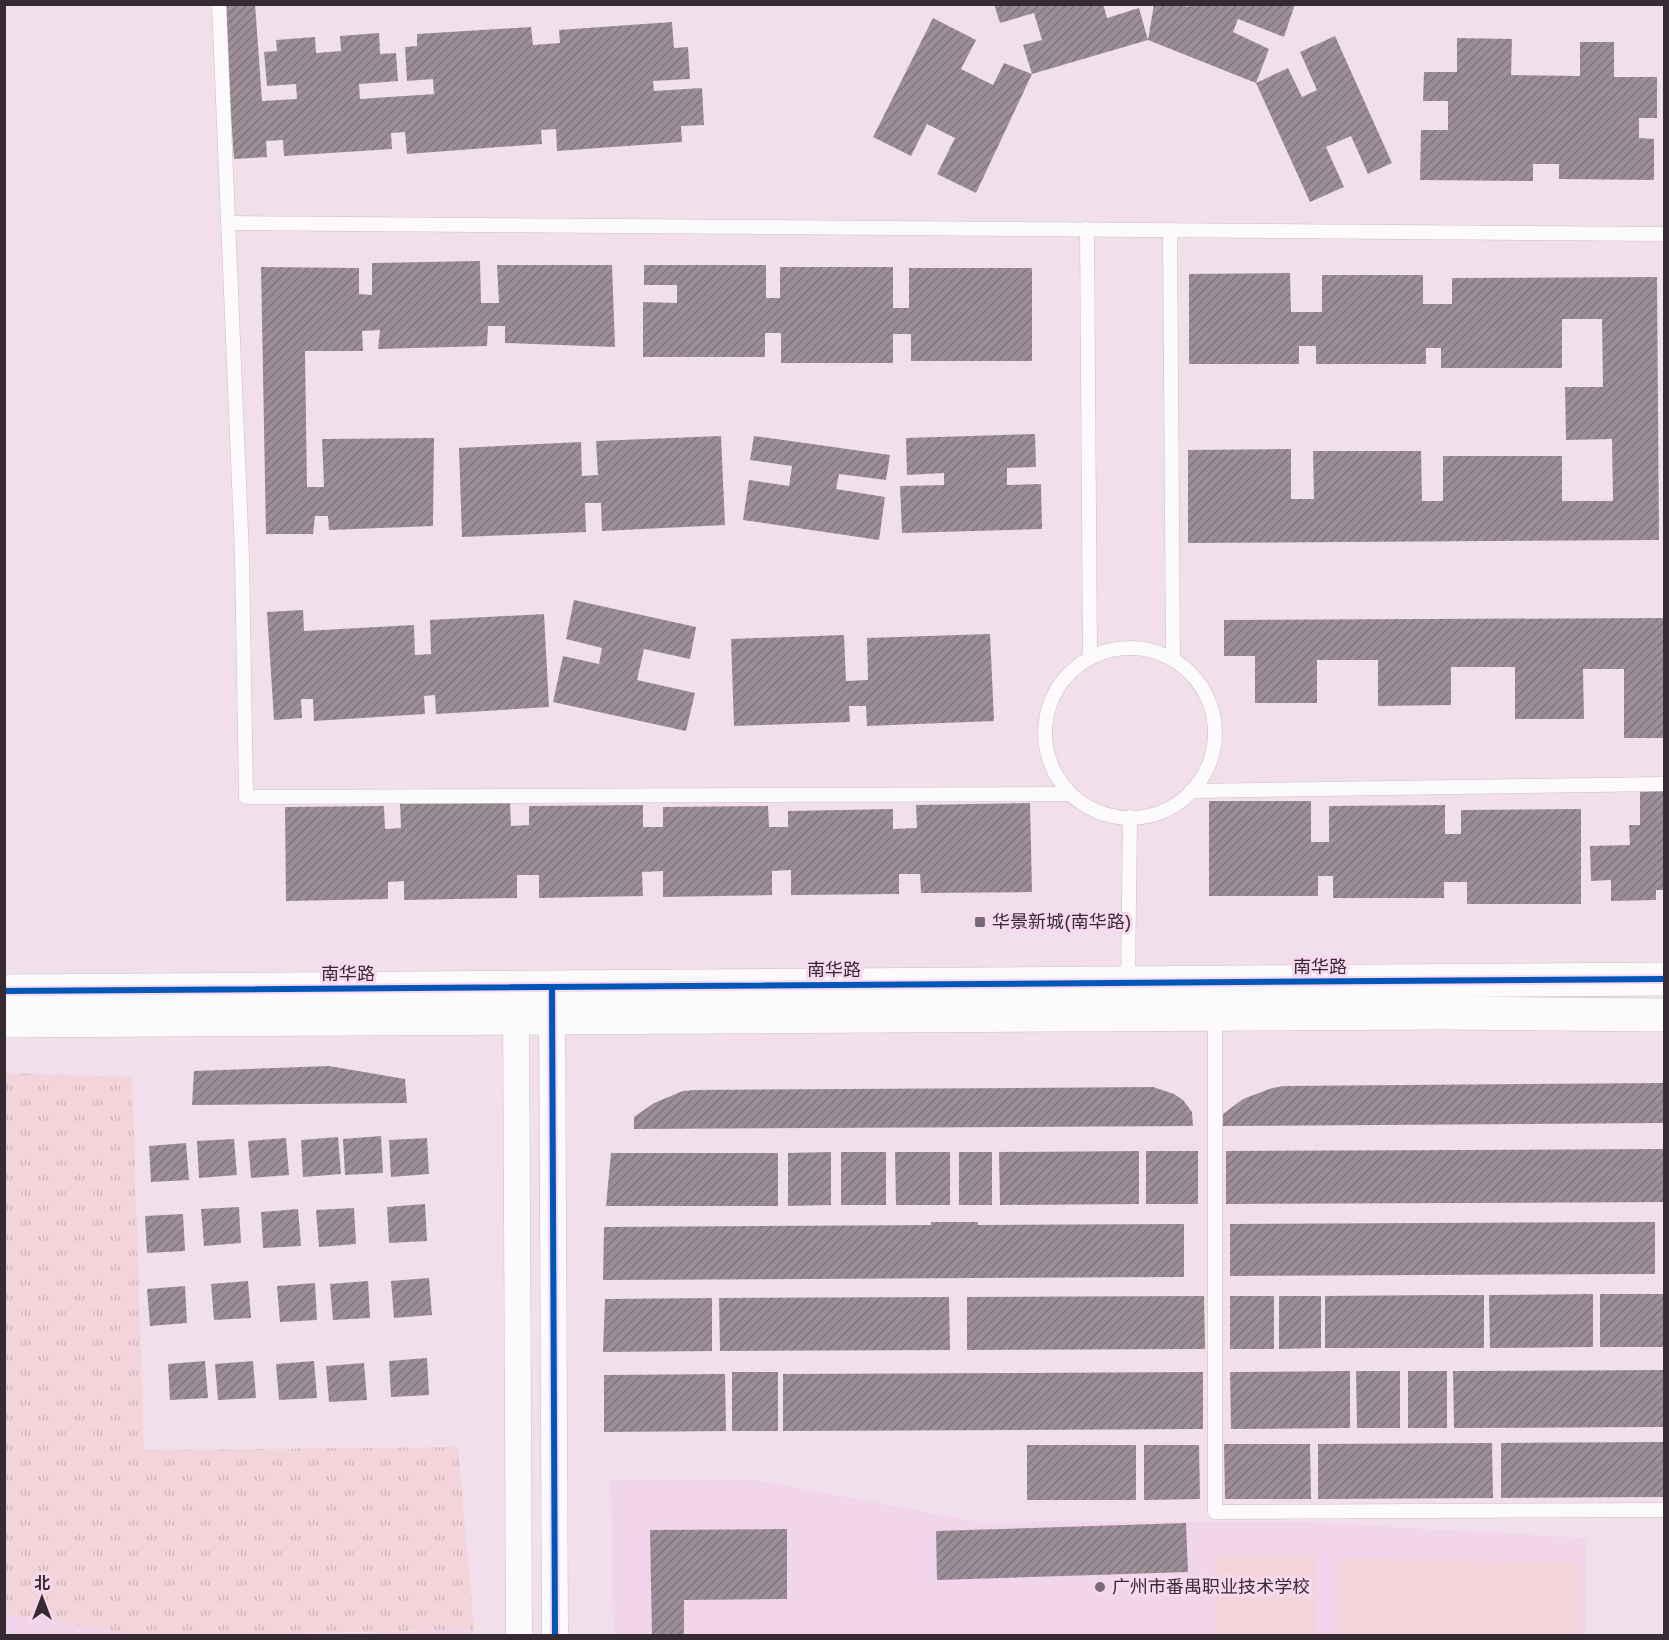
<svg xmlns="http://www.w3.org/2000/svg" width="1669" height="1640" font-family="'Golos Text','Noto Sans SC',sans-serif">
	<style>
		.built { fill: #f1d5ea }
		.grass { fill: url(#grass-tufts) }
		.pitch { fill: #f3d4da }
		.building { fill: url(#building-hatch) }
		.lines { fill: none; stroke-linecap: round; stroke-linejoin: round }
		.service-casing { stroke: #cbbec7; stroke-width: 15 }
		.minor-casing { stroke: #cbbec7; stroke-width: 27 }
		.tertiary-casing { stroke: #cbbec7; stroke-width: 34 }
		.service { stroke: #fdfafc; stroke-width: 14 }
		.minor { stroke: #fdfafc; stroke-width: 26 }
		.tertiary { stroke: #fdfafc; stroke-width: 33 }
		.cycleway-casing { stroke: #f8d9f0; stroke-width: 10 }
		.cycleway { stroke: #0057b8; stroke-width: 6 }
		.poi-dot { fill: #776a74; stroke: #f8d9f0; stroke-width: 2 }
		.labels { text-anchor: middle; stroke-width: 6; stroke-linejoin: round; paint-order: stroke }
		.poi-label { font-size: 18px; fill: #362a33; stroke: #f8d9f0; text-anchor: start }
		.street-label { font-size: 18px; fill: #362a33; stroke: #f8d9f0 }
	</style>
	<defs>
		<pattern id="grass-tufts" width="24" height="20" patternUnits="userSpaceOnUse" patternTransform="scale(1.5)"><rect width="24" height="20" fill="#f3d4da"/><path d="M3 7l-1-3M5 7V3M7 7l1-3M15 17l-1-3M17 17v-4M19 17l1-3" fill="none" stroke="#d1b6bc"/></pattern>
		<pattern id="building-hatch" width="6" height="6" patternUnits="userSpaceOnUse" patternTransform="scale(1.5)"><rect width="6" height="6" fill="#9c8f97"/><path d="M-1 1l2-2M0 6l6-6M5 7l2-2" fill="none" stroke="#80757c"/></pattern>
	</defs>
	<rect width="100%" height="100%" fill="#f1e0ec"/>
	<g class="built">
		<polygon points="611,1480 756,1480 972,1521 1304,1522 1587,1538 1587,1635 613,1635"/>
		<polygon points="5,1614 149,1635 5,1635"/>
		<polygon points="474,1630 474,1636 233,1636"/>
	</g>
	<polygon class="grass" points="5,1073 132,1077 144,1450 458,1447 474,1630 149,1636 5,1614"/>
	<g class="pitch">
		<rect x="1215" y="1555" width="101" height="80"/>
		<polygon points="1338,1558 1579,1563 1578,1635 1336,1635"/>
	</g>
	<g class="building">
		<polygon points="223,4 255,4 262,101 297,99 296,84 267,86 264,52 277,51 276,40 315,37 316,53 341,51 340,36 379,33 380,54 396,53 398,81 359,84 360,99 434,94 433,79 407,81 405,47 417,46 417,34 531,27 533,45 560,43 559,30 672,22 674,48 688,47 690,79 653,81 654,91 702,88 704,125 681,126 682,142 557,151 556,129 541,130 542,144 407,154 405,132 391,133 392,149 284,156 283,140 266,141 267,157 234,159"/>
		<polygon points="994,4 1103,4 1107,18 1139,8 1148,40 1154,4 1180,4 1188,7 1189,4 1295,4 1284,37 1238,19 1233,32 1269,49 1256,83 1288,68 1302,97 1317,90 1300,52 1335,36 1392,163 1368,174 1351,136 1326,147 1344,187 1310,202 1256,83 1148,40 1032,74 976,193 937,174 955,138 927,124 911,156 873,137 933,18 976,40 961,69 993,85 1004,63 1032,74 1023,45 1042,40 1034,13 1000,23"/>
		<polygon points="1457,38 1512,39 1511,75 1580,76 1580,42 1614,42 1614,77 1657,77 1657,118 1639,118 1639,138 1654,139 1654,180 1559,179 1559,164 1533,164 1533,181 1420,180 1421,130 1448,130 1448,101 1423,101 1424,72 1457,72"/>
		<polygon points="480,261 481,303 499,303 497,265 612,265 615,347 505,343 505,326 488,326 487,346 378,349 380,330 362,331 363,351 305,351 307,487 324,487 322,439 434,438 433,526 329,530 328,516 315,516 313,534 266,534 261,267 359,268 359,294 372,295 372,263"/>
		<polygon points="644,265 766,265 766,298 780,298 780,267 893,267 893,308 909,308 909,268 1032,268 1032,361 911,361 911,334 893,334 893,363 781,363 781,333 765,333 765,357 643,357 643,302 677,303 677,285 644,285"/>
		<polygon points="1290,273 1291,312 1322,312 1322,275 1423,275 1423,304 1452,304 1452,278 1657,277 1659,540 1188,543 1188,450 1291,449 1291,499 1314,499 1313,451 1421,451 1422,501 1443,501 1443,456 1562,456 1562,501 1613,501 1612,439 1566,440 1565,387 1603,387 1602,319 1562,319 1562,368 1441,368 1441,348 1426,348 1426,364 1316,364 1316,346 1299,346 1299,364 1189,364 1189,274"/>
		<polygon points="1035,434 1036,467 1007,468 1007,485 1041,484 1042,529 902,533 900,486 944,485 944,473 907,475 906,438"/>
		<polygon points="721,436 725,525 602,531 601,503 585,503 586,532 462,537 459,448 581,442 582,476 598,475 596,441"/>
		<polygon points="754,436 890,455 886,480 839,474 836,489 885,497 879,540 743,520 749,480 789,486 792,466 750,460"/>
		<polygon points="574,600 696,627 690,659 644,649 637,680 695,693 686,731 553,702 563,656 599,664 602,648 566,639"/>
		<polygon points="303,610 304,631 414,625 415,655 431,654 430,620 544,614 549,707 436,714 435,695 424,696 425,714 314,721 313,699 301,699 302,718 274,720 267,612"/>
		<polygon points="1663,618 1664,738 1624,738 1624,669 1583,669 1584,719 1515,719 1515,667 1451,667 1451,705 1378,706 1378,660 1317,660 1317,703 1255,703 1255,656 1224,656 1224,620"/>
		<polygon points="990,634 994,721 867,726 866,706 849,706 850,722 734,726 731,639 844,635 846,681 868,680 867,638"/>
		<polygon points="1664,790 1664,890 1656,890 1656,900 1611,901 1611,880 1591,881 1590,846 1630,845 1629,825 1640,825 1640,791"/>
		<polygon points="1209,801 1311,801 1311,842 1329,842 1329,806 1445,805 1445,834 1461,834 1461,810 1581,809 1581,904 1467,904 1467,882 1444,882 1444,898 1333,898 1333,876 1318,876 1318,896 1209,896"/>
		<polygon points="510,802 511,826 529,825 529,806 643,805 643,827 663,827 663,807 768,806 769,827 788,827 788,811 893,809 893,829 917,828 916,805 1030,803 1032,892 921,893 920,874 899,874 899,894 791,895 791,870 772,871 772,895 663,897 663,871 642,872 643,896 539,898 539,875 517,875 517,898 404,900 404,881 388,882 388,899 286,901 285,807 384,806 385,829 401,828 400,803"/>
		<polygon points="329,1066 405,1079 407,1103 192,1105 194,1071"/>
		<polygon points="1664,1083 1664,1123 1223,1126 1223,1114 1243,1099 1272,1088 1284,1086"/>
		<polygon points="1153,1087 1174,1094 1183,1100 1192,1112 1193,1126 634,1129 634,1117 654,1103 683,1091 695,1090"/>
		<polygon points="381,1136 383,1173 345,1175 343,1139"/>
		<polygon points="338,1137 341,1174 303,1177 301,1140"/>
		<polygon points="286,1138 289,1175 251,1178 248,1141"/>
		<polygon points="427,1138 429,1174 391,1177 389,1140"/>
		<polygon points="234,1139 237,1175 199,1178 197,1141"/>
		<polygon points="186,1143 189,1180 151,1182 149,1146"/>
		<polygon points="1664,1149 1664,1202 1226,1204 1226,1151"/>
		<polygon points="1139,1151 1139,1204 1000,1205 999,1152"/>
		<rect x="1146" y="1151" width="52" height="53"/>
		<polygon points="831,1152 831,1205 788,1206 788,1153"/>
		<rect x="841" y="1152" width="45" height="53"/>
		<polygon points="895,1152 950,1152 950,1205 896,1205"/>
		<rect x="959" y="1152" width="33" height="53"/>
		<polygon points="611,1153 778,1153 778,1206 606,1206"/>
		<polygon points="425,1204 427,1241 389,1243 387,1207"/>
		<polygon points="239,1207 241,1243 204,1246 201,1209"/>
		<polygon points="354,1208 356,1244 319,1247 316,1210"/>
		<polygon points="298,1209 301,1246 263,1248 261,1212"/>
		<polygon points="183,1214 185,1251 147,1253 145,1216"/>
		<polygon points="931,1222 978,1222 978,1225 1184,1224 1184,1277 603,1280 604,1227 931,1225"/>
		<polygon points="1655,1222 1655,1274 1230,1276 1230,1224"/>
		<polygon points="429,1278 432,1315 394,1318 391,1281"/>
		<polygon points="248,1281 251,1318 214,1320 211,1284"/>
		<polygon points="368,1281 370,1318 333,1320 330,1284"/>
		<polygon points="315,1283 317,1320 280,1322 277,1286"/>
		<polygon points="185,1286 187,1323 150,1326 147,1289"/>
		<polygon points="1593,1294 1593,1347 1490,1348 1489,1295"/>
		<rect x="1600" y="1294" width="64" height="53"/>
		<polygon points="1441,1295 1484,1295 1484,1348 1325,1348 1325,1296"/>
		<polygon points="1204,1296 1205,1349 967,1350 967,1297"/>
		<rect x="1230" y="1296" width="44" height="53"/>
		<polygon points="1279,1296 1321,1296 1321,1348 1279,1349"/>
		<polygon points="949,1297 950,1350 720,1351 719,1298"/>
		<polygon points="712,1298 712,1351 603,1352 605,1299"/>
		<polygon points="427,1358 429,1395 391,1397 389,1361"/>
		<polygon points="205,1361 208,1398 170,1400 168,1364"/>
		<polygon points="253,1361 256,1398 218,1400 215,1364"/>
		<polygon points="314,1361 317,1398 279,1400 276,1364"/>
		<polygon points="364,1363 367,1400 329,1402 326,1366"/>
		<polygon points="1664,1370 1664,1427 1454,1428 1453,1371"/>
		<polygon points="1350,1371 1350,1428 1231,1429 1230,1372"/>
		<polygon points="1356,1371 1400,1371 1400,1428 1357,1428"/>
		<rect x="1408" y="1371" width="39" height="57"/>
		<rect x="732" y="1372" width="46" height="59"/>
		<polygon points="1203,1372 1203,1429 783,1431 783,1374"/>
		<polygon points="725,1374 726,1431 604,1432 604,1375"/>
		<polygon points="1664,1442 1664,1497 1501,1498 1501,1443"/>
		<polygon points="1492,1443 1493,1498 1318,1499 1318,1444"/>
		<polygon points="1224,1444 1310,1444 1311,1499 1225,1499"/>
		<rect x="1027" y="1445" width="109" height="55"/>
		<polygon points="1144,1445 1199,1445 1200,1499 1144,1500"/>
		<polygon points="1186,1523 1188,1572 937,1580 936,1531"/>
		<polygon points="787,1529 787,1599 684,1600 684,1636 652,1636 650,1530"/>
	</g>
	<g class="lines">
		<g class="service-casing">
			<g id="service">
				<polyline points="219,4 242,555 246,797 1070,794"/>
				<polyline points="228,223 1664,234"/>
				<polyline points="1087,229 1090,658"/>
				<polyline points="1170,230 1173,659"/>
				<circle cx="1130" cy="733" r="85"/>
				<polyline points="1191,791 1664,784"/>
				<polyline points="1128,983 1130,817"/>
				<polyline points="1215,1015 1215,1512 1664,1510"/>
			</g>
		</g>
		<g class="minor-casing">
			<g id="minor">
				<polyline points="552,1000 555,1636"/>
				<polyline points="516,1001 519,1636"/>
			</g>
		</g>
		<g class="tertiary-casing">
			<g id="tertiary">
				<polyline points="4,991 1664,979"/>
				<polyline points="4,1021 1442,1013 1664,1015"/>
			</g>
		</g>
		<use href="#service" class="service"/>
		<use href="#minor" class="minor"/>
		<use href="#tertiary" class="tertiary"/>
		<g class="cycleway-casing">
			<g id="cycleway">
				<polyline points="552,988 555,1636"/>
				<polyline points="4,991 1664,979"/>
			</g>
		</g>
		<use href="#cycleway" class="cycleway"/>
	</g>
	<g class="poi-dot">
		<rect x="974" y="916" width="12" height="12" rx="3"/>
		<circle cx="1100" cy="1587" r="6"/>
	</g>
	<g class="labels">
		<g class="poi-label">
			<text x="992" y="928">华景新城(南华路)</text>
			<text x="1112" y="1593">广州市番禺职业技术学校</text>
		</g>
		<g class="street-label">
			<text x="1320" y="973">南华路</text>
			<text x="834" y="976">南华路</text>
			<text x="348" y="980">南华路</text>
		</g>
	</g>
	<rect width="1669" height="1640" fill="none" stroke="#362a33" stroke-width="12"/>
	<g transform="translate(42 1598)" stroke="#f8d9f0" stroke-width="4.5" paint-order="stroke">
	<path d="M0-4.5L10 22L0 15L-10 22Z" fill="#362a33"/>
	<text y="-9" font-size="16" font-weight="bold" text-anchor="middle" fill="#362a33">北</text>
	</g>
</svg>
